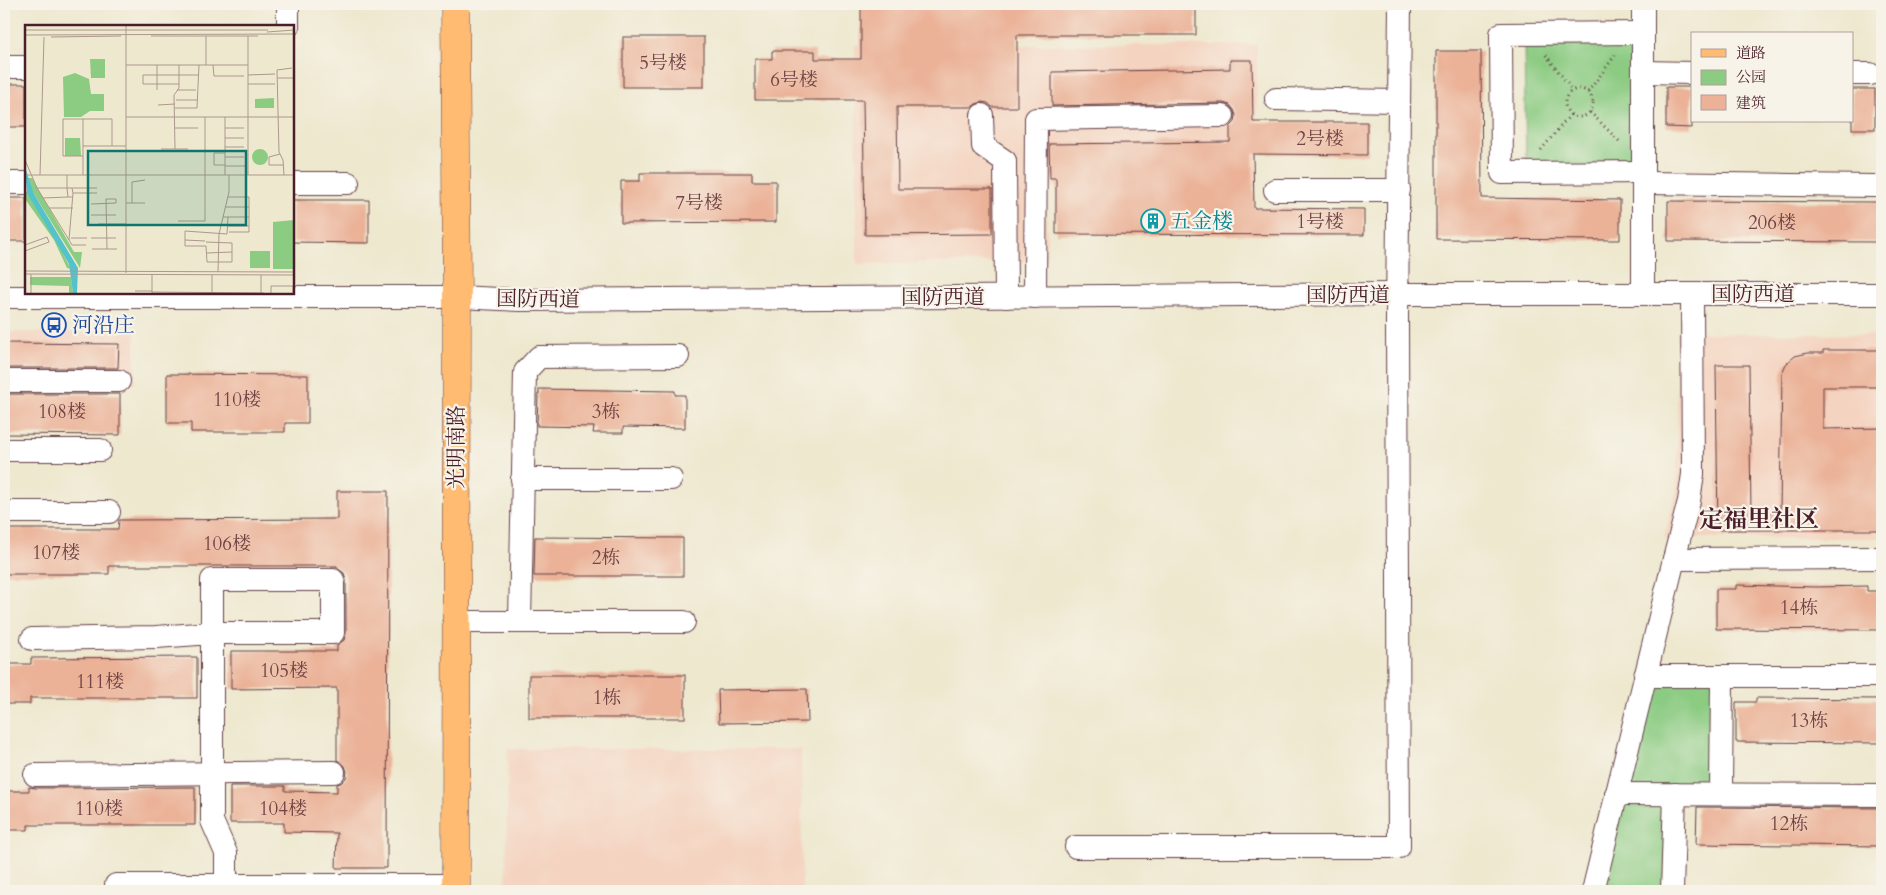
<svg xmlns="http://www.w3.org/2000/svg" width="1886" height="895" font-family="Cardo,'Noto Serif SC',serif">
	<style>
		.built { fill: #f4d3c0 }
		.green { fill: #8bcb82; stroke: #6a7556 }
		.building { fill: #ebb298 }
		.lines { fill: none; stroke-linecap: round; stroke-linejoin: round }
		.minor-casing { stroke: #633d44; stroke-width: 24 }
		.major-casing { stroke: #633d44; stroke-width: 29 }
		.path { stroke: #633d44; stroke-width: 3; stroke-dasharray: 1 4; stroke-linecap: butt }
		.minor { stroke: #fff; stroke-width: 22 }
		.major { stroke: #ffbb71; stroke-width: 28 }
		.labels { text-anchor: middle; stroke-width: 4.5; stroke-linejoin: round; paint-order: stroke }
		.number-label { font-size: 19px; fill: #724446 }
		.culture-label { font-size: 21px; fill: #0d838f; stroke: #f7f3e8; text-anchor: start }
		.street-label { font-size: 21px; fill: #4a1f2b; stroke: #f7f3e8 }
		.transit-label { font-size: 21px; fill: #164399; stroke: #f7f3e8; text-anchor: start }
		.quarter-label { font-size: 24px; font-weight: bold; fill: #4a1f2b; stroke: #f7f3e8 }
		.inset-road { fill: none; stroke: #ac988d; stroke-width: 1 }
		.view { fill: #0f766e; fill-opacity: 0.15; stroke: #0f766e; stroke-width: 2.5 }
		.inset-edge { fill: none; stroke: #4a1f2b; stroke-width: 2.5 }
	</style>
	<rect width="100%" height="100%" fill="#f7f3e8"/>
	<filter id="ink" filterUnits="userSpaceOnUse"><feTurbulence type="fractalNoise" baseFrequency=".02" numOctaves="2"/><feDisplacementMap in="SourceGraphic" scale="10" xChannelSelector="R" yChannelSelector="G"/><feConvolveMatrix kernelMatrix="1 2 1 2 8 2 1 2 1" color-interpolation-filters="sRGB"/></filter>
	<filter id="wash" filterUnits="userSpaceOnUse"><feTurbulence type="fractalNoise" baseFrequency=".0096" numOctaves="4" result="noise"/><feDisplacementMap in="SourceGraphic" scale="20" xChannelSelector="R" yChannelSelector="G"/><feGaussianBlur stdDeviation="1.12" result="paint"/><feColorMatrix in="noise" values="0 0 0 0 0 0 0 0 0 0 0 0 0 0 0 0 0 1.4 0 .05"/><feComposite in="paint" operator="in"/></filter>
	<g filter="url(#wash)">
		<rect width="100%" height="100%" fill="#eee8cf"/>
		<g class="built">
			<polygon points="855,45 1257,45 1257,187 1047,187 1047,261 857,264"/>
			<polygon points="4,332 135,332 135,384 4,383"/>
			<polygon points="1677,333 1882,335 1882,538 1664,538 1677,487"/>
			<polygon points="508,749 801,749 802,891 506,891"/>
		</g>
		<g class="green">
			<polygon points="1632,40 1633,168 1526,170 1524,42"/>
			<polygon points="1651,679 1719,679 1717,790 1626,789"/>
			<polygon points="1621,801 1667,802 1665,891 1600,891"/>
		</g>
		<g id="blocks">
			<g class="building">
				<polygon points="861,4 1196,4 1196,35 1017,35 1017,107 992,107 988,103 982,102 976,104 972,107 897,107 898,189 992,189 992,234 865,235 863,100 755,100 755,59 772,59 772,51 815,51 815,59 861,59"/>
				<rect x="623" y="37" width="81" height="50"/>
				<polygon points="1436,51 1481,51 1482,198 1620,200 1620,240 1436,239"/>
				<polygon points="1230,60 1252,60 1253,122 1367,122 1367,155 1253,154 1254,208 1364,209 1364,235 1056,234 1056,178 1050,178 1049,144 1230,142 1230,127 1235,122 1236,115 1234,110 1230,105 1223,103 1052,106 1052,72 1230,69"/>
				<rect x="4" y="84" width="22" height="43"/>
				<polygon points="1666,87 1692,87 1692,128 1666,127"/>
				<rect x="1852" y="89" width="23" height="40"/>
				<polygon points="640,173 752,173 752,181 776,181 776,222 621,223 621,181 640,181"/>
				<rect x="4" y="198" width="22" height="43"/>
				<polygon points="292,200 369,200 369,243 292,242"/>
				<polygon points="1668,201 1877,202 1877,242 1668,241"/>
				<polygon points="4,343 119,344 118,368 4,368"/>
				<polygon points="1823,350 1882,350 1882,387 1823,387 1823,429 1882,428 1882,530 1718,530 1716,365 1749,365 1751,512 1780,512 1782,373 1786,364 1795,356 1808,353 1823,353"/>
				<polygon points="167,374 308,375 308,423 285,423 285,432 191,432 191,423 167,423"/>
				<polygon points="539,389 675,391 675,395 685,395 685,428 623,427 623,433 593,433 594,427 537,426 538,394 539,394"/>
				<polygon points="4,394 120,394 120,435 4,434"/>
				<polygon points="337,491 388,491 387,868 336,868 337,833 284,832 284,823 230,823 230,786 285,786 285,791 337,792 337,784 341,783 346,778 347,772 345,766 337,760 337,688 231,689 231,651 337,651 337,645 344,640 346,633 346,580 344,573 337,568 337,566 109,566 109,574 4,574 4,529 118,529 119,520 337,519"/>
				<polygon points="535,537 683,538 683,576 534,576"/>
				<polygon points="1736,585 1816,587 1867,586 1867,591 1882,591 1882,630 1716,629 1716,589 1736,589"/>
				<polygon points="197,657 197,698 30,698 30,704 4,704 4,664 31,664 31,658"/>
				<rect x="529" y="675" width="156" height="43"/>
				<polygon points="807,689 808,722 719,723 718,690"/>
				<polygon points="1756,698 1882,699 1882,743 1736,742 1736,702 1756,702"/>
				<polygon points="29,787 35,788 195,787 195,825 28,825 28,830 4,830 4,791 29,791"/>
				<polygon points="1697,807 1882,808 1882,846 1696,844"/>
			</g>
		</g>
	</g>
	<g filter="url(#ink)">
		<use href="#blocks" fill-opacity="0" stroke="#633d44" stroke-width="1"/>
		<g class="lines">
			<g class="minor-casing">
				<g id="minor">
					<polyline points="288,4 288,26"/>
					<polyline points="1643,4 1643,294"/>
					<polyline points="1643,33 1501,34 1502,173 1643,172"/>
					<polyline points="4,67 26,67"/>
					<polyline points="1643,72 1692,73"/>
					<polyline points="1852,74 1870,74"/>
					<polyline points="1276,99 1399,101"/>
					<polyline points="982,115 983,146 1005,161 1006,297"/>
					<polyline points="4,183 26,183"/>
					<polyline points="292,183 348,183"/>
					<polyline points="1643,183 1874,186"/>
					<polyline points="1275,190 1399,190"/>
					<polyline points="4,297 457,297 520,300 1398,294 1882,294"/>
					<polyline points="1035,297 1036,119 1223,116"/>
					<polyline points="4,381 119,381"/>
					<polyline points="4,450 100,450"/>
					<polyline points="522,479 671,479"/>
					<polyline points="4,512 109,512"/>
					<polyline points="1674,559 1882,558"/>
					<polyline points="456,622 684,622"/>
					<polyline points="520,622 525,372 539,357 678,356"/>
					<polyline points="32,639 156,637 212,633 333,633 333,580 212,580 212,821 226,853 226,891"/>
					<polyline points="1645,676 1882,676"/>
					<polyline points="35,775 334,772"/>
					<polyline points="1616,794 1882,795"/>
					<polyline points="1721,794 1722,676"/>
					<polyline points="1076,847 1399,847 1397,320 1400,4"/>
					<polyline points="116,885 456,885"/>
					<polyline points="1593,891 1674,559 1689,501 1693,474 1692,294"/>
					<polyline points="1672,891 1675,794"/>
				</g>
			</g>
			<g class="major-casing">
				<polyline id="major" points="455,4 457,297 456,891"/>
			</g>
			<g class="path">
				<polyline points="1546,55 1573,91"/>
				<circle cx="1579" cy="103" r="14"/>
				<polyline points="1588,92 1616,54"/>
				<polyline points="1590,112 1621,143"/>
				<polyline points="1541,150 1571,114"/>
			</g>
			<use href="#minor" class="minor"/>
			<use href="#major" class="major"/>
		</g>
	</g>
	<defs>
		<g id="building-ring" transform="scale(1.25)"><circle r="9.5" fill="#f7f3e8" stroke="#0f9aa8" stroke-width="1.5"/><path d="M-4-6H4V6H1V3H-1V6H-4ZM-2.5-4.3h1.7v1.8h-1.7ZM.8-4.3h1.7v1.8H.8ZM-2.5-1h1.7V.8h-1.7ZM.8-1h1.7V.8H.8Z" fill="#0f9aa8"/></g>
		<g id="bus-ring" transform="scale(1.25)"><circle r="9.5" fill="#f7f3e8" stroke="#1a4fb4" stroke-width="1.5"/><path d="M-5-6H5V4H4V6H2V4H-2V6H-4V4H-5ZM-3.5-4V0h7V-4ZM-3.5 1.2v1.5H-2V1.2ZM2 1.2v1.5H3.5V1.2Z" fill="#1a4fb4"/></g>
	</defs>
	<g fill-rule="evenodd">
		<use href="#building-ring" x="1153" y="221"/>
		<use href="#bus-ring" x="54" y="325"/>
	</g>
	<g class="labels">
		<g class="number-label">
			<text x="663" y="69">5号楼</text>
			<text x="794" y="86">6号楼</text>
			<text x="1320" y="145">2号楼</text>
			<text x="699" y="209">7号楼</text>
			<text x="1320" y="228">1号楼</text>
			<text x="1772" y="229">206楼</text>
			<text x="237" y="406">110楼</text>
			<text x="62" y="418">108楼</text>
			<text x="606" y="418">3栋</text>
			<text x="227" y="550">106楼</text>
			<text x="56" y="559">107楼</text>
			<text x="606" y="564">2栋</text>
			<text x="1799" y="614">14栋</text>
			<text x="284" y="677">105楼</text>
			<text x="100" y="688">111楼</text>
			<text x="607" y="704">1栋</text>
			<text x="1809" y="727">13栋</text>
			<text x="99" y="815">110楼</text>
			<text x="283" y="815">104楼</text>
			<text x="1789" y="830">12栋</text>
		</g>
		<g class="culture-label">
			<text x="1170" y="228">五金楼</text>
		</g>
		<g class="street-label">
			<text x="1753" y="301">国防西道</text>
			<text x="1348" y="302">国防西道</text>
			<text x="943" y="304">国防西道</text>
			<text transform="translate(538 299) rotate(1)" y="7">国防西道</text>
			<text transform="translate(456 447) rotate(-90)" y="7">光明南路</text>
		</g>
		<g class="transit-label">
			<text x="72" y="332">河沿庄</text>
		</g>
		<g class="quarter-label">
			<text x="1759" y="527">定福里社区</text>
		</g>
	</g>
	<g transform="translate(25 25)">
		<rect width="269" height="269" fill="#eee8cf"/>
		<path d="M65,34H80V53H66ZM50,48L64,54L66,69H79V86H65L56,92H39L38,52ZM249,73V83H230V74ZM40,113H55L56,131H40ZM227 132a8 8 0 1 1 16 0a8 8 0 1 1-16 0ZM2,153H7L49,227H57L55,243L9,169ZM0,164L27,207L46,244L42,243L29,215L0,174ZM269,195V244H248V197ZM225,226H245V243H225ZM5,252H46L48,268H44V261L5,260Z" fill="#8bcb82"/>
		<path d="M0,142L9,169L53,243L52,268H48L44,239L2,168Z" fill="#54c2ca"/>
		<path class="inset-road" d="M101,0V248M0,5H243M242,7L269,5M0,10L269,9M126,11H233M181,11V40M223,11V150M26,12L96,11M101,40H223M132,40V65M188,40L189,51H219M223,50L250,49M253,53H269M154,59H118V50H174M223,59H250M152,65H171M151,75H172M133,80L150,79M150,83H172L174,40M101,92H269M200,92V150M150,103H173M200,103H219M200,113H219M58,121H101M200,122H219M136,124H163M150,124L149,70L154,63V40M200,128H189V140H200M255,129L244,132V140H258M58,131H38V94H87V121M200,132H219M0,135L12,163L44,215L48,168L47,163H42V150M200,141H220M0,150H269M15,150L19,12M58,150V94M259,150L258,135L254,127L252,45L267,43M12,163H42L43,172H48M47,163H72M48,168H72M203,172H224V207H204M18,173L43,172M101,178H120M107,178V157L120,155M66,179L91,178M201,182H224M24,183H48M66,190H91M198,192H224M153,196H180V92M73,199H101M203,201H224M46,213H62M66,213H91M44,215L47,220H61M160,215L180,216M181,217L207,218V237H182L181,221H160V206L202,209L203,192M0,220L22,212L24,217L0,226M67,224H92M82,224L81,174H91V178M182,228L207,227M0,246L269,247M193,247L194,209L204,167V150M0,249L269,250M127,250V268M110,266H127M127,267L239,268M6,268V249M187,268V250M236,268V250M246,268V261H268V268"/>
		<path class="view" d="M63,126H221V200H63Z"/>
		<rect width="269" height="269" class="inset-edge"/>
	</g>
	<rect width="1886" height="895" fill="none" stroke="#f7f3e8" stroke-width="20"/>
	<rect x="1691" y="32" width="162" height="90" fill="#f7f3e8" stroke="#b29e9c"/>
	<rect x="1701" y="49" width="25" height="8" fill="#ffbb71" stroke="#b29e9c"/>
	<text x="1736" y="58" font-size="15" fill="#4a1f2b">道路</text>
	<rect x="1701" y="70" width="25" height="15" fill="#8bcb82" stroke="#b29e9c"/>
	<text x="1736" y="82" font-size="15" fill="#4a1f2b">公园</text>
	<rect x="1701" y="95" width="25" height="15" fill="#ebb298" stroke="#b29e9c"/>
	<text x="1736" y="108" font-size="15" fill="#4a1f2b">建筑</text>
</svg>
